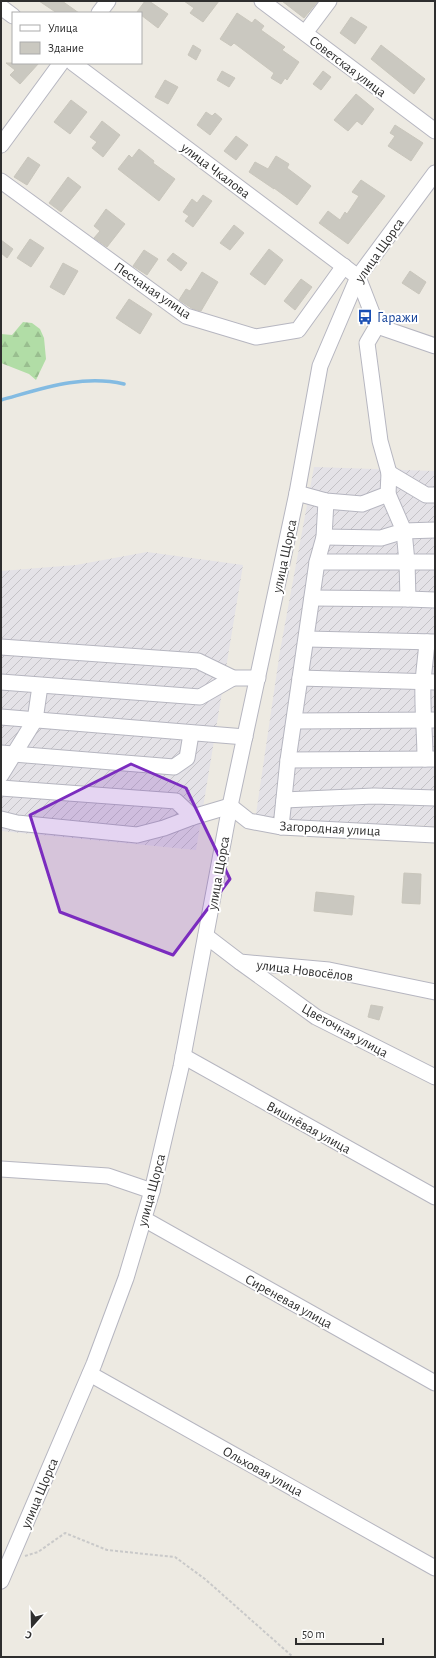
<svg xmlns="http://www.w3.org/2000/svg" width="436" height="1658" font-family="'Alegreya Sans',sans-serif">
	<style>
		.industrial { fill: url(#industrial-furrows) }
		.forest { fill: url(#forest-firs) }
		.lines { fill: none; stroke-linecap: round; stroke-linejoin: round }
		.stream { stroke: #83bbe2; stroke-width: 3.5 }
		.building { fill: #cac8c0; stroke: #c9c6bc }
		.minor-casing { stroke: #b6b6c0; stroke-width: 17 }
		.path { stroke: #c9c9c9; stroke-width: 2; stroke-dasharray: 3 2; stroke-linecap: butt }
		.minor { stroke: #fff; stroke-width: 15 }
		.marked { fill: #7b2cbf; fill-opacity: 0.2; stroke: #7b2cbf; stroke-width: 3; stroke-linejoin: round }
		.labels { text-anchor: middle; stroke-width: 4; stroke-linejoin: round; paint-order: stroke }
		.street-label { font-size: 14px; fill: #2e2e2e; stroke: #fff }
		.transit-label { font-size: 14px; fill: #164399; stroke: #fff; text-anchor: start }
	</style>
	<defs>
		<pattern id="industrial-furrows" width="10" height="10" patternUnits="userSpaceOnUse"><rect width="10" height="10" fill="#e4e2e7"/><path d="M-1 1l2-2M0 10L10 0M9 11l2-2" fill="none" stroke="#c4c2c6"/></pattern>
		<pattern id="forest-firs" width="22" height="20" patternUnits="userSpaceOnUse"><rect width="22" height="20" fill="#b1dda6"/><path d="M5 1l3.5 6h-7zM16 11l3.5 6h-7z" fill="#99be8f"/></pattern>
	</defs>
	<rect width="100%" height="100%" fill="#edeae2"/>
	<g class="industrial">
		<polygon points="314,467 435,471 435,826 255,821 280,651"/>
		<polygon points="147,552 243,565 196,850 1,831 1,571 76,565"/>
	</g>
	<polygon class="forest" points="23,322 32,323 40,329 44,338 46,359 36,380 29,374 1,363 1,334 12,335"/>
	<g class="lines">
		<path class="stream" d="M1,400C41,389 82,374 124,384"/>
	</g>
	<g class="building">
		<polygon points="39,1 62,1 79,13 57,13"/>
		<polygon points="145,1 149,1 168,14 158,28 141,15 141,13 137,12"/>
		<polygon points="184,1 219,1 203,22 190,13 194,8"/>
		<polygon points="282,1 318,1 304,18"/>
		<polygon points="237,13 252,23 255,19 264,26 261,30 285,47 282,50 299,62 287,80 285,78 281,84 271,78 274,73 234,43 231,46 220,39"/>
		<polygon points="351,17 367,27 355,44 340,33"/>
		<polygon points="193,45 201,50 196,60 188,55"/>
		<polygon points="381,45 425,79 414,94 371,59"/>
		<polygon points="6,63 39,63 20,84 10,75 15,70"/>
		<polygon points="222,71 235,78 229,87 217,80"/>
		<polygon points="323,71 331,77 321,90 313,84"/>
		<polygon points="165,80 178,87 168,104 155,97"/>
		<polygon points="356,94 374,109 362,125 357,121 348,131 334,120"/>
		<polygon points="71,100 87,112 70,134 54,122"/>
		<polygon points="206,112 212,116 215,113 222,119 210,135 197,125"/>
		<polygon points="102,121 120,135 103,157 92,148 97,142 90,137"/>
		<polygon points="395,125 423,143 411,161 388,146 395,136 390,133"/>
		<polygon points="236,136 248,145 236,160 224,151"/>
		<polygon points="139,149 154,161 153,163 175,179 159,201 118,169 129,155 132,158"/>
		<polygon points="276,156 289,164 287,168 311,186 297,205 274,188 274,189 249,172 255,162 268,169"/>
		<polygon points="28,157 40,165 27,185 14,177"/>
		<polygon points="68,177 81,187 61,212 49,203"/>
		<polygon points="361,180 385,196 348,244 319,223 328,211 340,220 345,212 347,214 359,196 352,192"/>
		<polygon points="203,195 212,201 193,227 185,221 189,216 183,212 192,199 197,203"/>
		<polygon points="106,209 125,224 107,247 94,238 100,231 94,226"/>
		<polygon points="234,225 244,233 230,250 220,243"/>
		<polygon points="30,239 44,248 31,267 17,258"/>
		<polygon points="1,240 13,249 7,258 1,253"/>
		<polygon points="269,249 283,260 265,285 250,274"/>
		<polygon points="144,250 158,259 147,275 133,266"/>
		<polygon points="173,253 187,263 181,271 167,260"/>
		<polygon points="63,263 78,271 64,295 50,287"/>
		<polygon points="410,271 426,282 419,294 402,283"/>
		<polygon points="202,272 218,282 201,311 193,309 179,300 186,289 190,291"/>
		<polygon points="301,279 312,287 295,310 284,301"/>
		<polygon points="129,299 152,314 140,334 116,318"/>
		<polygon points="404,873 421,874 420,904 402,903"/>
		<polygon points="316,892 354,896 352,915 314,911"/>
		<polygon points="371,1005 383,1007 379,1020 368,1017"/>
	</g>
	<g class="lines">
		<g class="minor-casing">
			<g id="minor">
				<polyline points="262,1 435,131"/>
				<polyline points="1,7 13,16"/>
				<polyline points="99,13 108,1"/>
				<polyline points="305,33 329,1"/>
				<polyline points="73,63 358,277 377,326 435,346"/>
				<polyline points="1,145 61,63"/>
				<polyline points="1,181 186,316 256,337 298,330 344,266"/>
				<polyline points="377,326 367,343 380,441 389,473"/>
				<polyline points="297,493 326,501 362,504 388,494 389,473 426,495 435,495"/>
				<polyline points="324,537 381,538 404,531 435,530"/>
				<polyline points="317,562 435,562"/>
				<polyline points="312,598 408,599 407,562 404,531 388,494"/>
				<polyline points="408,599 435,600"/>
				<polyline points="307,639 435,642"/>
				<polyline points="1,647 198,661 233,678 258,678"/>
				<polyline points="300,678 435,682"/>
				<polyline points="1,682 200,697 233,678"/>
				<polyline points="1,717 245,737"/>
				<polyline points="295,721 435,720"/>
				<polyline points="1,753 174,767 187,758 191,734"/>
				<path d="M425,759C425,733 422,708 423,682C424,669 426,655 427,642"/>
				<polyline points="288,760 435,759"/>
				<polyline points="1,775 35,720 40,686"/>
				<polyline points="1,788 176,801 193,817 230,806 249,821 281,827 435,835"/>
				<polyline points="284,800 374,796 435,798"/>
				<polyline points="1,819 17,823 137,835 164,828 193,817"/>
				<polyline points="281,827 288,760 300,678 317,562 324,537 326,501"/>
				<polyline points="206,936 240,962 329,970 435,992"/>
				<polyline points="240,962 316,1017 435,1077"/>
				<polyline points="183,1056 435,1197"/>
				<polyline points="1,1169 108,1176 152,1191"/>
				<polyline points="144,1219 435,1383"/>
				<polyline points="90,1374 435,1568"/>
				<polyline points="1,1581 94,1364 126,1278 152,1191 181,1067 230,806 297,493 320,366 358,277 435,173"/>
			</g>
		</g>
		<polyline class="path" points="25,1556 38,1552 65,1533 107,1550 175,1557 205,1579 293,1657"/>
		<use href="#minor" class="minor"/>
	</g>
	<path class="marked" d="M131,764L186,788L230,879L173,955L60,912L30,815Z"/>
	<defs>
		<g id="bus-bare" transform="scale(1.2)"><path d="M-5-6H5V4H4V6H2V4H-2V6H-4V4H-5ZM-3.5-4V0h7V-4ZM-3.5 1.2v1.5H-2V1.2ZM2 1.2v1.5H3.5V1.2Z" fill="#1a4fb4" stroke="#fff" stroke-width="2.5" paint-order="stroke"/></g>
	</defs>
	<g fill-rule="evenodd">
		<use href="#bus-bare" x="365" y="317"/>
	</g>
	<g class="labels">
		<g class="street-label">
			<text transform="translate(348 66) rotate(37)" y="5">Советская улица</text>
			<text transform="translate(216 170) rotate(37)" y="5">улица Чкалова</text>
			<text transform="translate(379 250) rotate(-55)" y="5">улица Щорса</text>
			<text transform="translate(153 290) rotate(34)" y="5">Песчаная улица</text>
			<text transform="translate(284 556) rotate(-78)" y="5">улица Щорса</text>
			<text transform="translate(330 828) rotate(3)" y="5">Загородная улица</text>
			<text transform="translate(218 873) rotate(-80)" y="5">улица Щорса</text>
			<text transform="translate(305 970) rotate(7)" y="5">улица Новосёлов</text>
			<text transform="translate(345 1030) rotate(29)" y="5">Цветочная улица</text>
			<text transform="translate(309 1127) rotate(29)" y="5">Вишнёвая улица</text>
			<text transform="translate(151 1190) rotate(-75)" y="5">улица Щорса</text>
			<text transform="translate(289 1301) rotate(29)" y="5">Сиреневая улица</text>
			<text transform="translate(263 1471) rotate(29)" y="5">Ольховая улица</text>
			<text transform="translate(39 1493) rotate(-67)" y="5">улица Щорса</text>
		</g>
		<g class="transit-label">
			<text x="377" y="322">Гаражи</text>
		</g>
	</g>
	<rect width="436" height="1658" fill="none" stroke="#2e2e2e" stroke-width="4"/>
	<rect x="12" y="12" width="130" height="52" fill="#ffffff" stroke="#ababab"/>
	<rect x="20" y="25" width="20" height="6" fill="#ffffff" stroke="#ababab"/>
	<text x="48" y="32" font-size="12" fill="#2e2e2e">Улица</text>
	<rect x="20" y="42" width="20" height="12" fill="#cac8c0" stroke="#ababab"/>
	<text x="48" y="52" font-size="12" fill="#2e2e2e">Здание</text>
	<g transform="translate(32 1626) rotate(200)" stroke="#ffffff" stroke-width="3" paint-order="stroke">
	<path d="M0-3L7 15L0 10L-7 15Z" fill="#2e2e2e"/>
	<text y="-6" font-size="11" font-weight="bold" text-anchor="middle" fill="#2e2e2e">С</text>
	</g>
	<path d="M296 1638v6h87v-6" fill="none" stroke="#2e2e2e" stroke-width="2"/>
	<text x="302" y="1638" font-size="12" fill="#2e2e2e" stroke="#ffffff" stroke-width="3" paint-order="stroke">50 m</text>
</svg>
